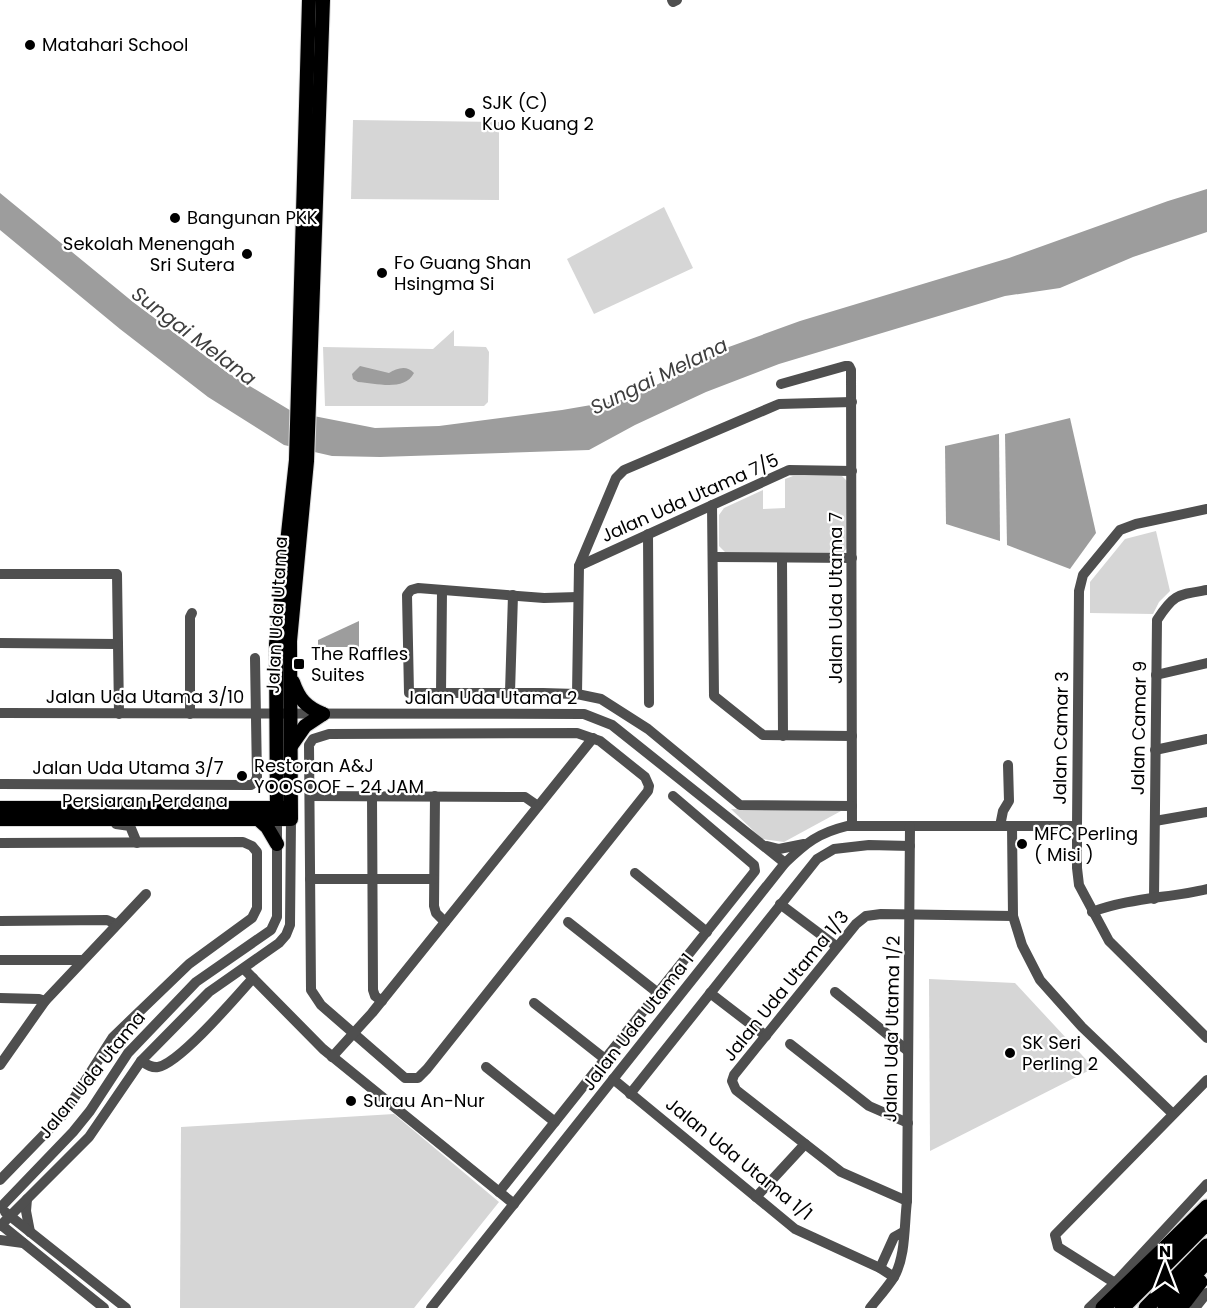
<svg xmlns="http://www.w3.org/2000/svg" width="1207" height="1308" font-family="Poppins,sans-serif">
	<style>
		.green { fill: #d6d6d6 }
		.water { fill: #9d9d9d }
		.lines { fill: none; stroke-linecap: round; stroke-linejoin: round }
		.major-casing { stroke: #dbdbdb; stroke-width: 16 }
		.highway-casing { stroke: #dbdbdb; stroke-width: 18 }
		.minor { stroke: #4f4f4f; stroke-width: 10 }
		.major { stroke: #000; stroke-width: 14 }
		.highway { stroke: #000; stroke-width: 15 }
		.poi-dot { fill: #000; stroke: #fff; stroke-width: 2 }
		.labels { text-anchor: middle; stroke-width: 4.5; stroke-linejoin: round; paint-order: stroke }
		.poi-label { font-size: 18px; fill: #000; stroke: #fff; text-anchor: start }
		.street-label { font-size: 18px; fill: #000; stroke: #fff }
		.water-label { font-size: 20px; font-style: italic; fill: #3e3e3e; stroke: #fff }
	</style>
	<rect width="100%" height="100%" fill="#fff"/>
	<g class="green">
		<polygon points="353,120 499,122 499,200 351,199"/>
		<polygon points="664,207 693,268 594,314 567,259"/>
		<polygon points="454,330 454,346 486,347 489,352 488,402 484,406 325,406 323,347 433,349"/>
		<polygon points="793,476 842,476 847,481 847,548 843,553 725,552 719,546 719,515 724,508 763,490 763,509 785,508 785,479"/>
		<polygon points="1156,531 1170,591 1159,602 1153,614 1090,613 1090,582 1125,539"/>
		<polygon points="731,809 841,811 784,842 762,839"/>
		<polygon points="929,979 1015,983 1094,1068 930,1151"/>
		<polygon points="394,1114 499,1202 414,1308 180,1308 181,1127"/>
	</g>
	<g class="water">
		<polygon points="1207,189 1207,232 1133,257 1060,288 1005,296 779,364 706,392 635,425 589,450 380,457 332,456 284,445 208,397 120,329 0,230 0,193 133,302 228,373 293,412 375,428 439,426 562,410 632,398 726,348 800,321 1009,258 1168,201"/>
		<path d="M360,366L389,373C397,368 407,365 414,373C404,392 376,383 358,382L353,379L352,374Z"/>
		<polygon points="1070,418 1096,533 1070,569 1007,545 1005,434"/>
		<polygon points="999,434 1000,541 946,524 945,446"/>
		<polygon points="359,621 359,647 318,647 318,640"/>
	</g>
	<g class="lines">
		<g class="major-casing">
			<g id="major">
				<path d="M293,682C299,699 306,707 323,714"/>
				<polyline points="291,746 305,726 323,714"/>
				<polyline points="0,808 285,808"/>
				<polyline points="0,819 291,819 290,641 307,461 323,0"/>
				<polyline points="258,819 267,827 277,844"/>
				<polyline points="277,819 276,644 296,460 309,0"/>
			</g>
		</g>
		<g class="highway-casing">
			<g id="highway">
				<polyline points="1103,1308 1207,1207"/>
				<polyline points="1122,1308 1207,1223"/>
				<polyline points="1146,1308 1207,1246"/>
				<polyline points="1165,1308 1207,1261"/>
				<polyline points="1180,1308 1200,1282"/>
			</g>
		</g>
		<g class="minor">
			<polyline points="672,0 673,2 677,0"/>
			<polyline points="781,384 845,366 849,366 851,370 852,826"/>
			<polyline points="712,505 714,696 763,735 852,736"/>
			<polyline points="1207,509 1136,524 1120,530 1083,575 1079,591 1077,826 1077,868 1079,885 1109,941 1207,1038"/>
			<polyline points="648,534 649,703"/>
			<polyline points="713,557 852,558"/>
			<polyline points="782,558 783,736"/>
			<polyline points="579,566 789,470 852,471"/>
			<polyline points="0,574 117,574 119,714"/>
			<polyline points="578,597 544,598 418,588 411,590 407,595 409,693 543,693 577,694 601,699 648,729 740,805 852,806"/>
			<polyline points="0,643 118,644"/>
			<polyline points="1156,675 1207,663"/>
			<polyline points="510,692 513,595"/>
			<polyline points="441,694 442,591"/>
			<polyline points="577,694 579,566 616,478 624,470 779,404 852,402"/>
			<polyline points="0,713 584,714 612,725 785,863"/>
			<polyline points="190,714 190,617 192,613"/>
			<polygon points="577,733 600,741 645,777 649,786 648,791 427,1069 418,1078 405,1078 321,1005 311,990 309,745 313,739 329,734"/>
			<polyline points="1155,750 1207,739"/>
			<polyline points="0,784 251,785 255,782 257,777 255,658"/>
			<polyline points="310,796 525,797 538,806"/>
			<polyline points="372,796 373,990 375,996 382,1001"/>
			<polyline points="435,796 434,906 436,913 445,922"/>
			<polyline points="1155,821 1207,812"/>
			<polyline points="116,824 130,826 137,843"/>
			<polyline points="1000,826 1003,811 1009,801 1008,765"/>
			<polyline points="1012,826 1013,916 1022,945 1040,980 1082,1027 1173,1114"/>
			<polyline points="0,843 243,842 252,846 257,852 257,908 252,918 189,964 113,1037 64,1114 0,1180"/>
			<polyline points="767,846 779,849 804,844"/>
			<polyline points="635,873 707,932"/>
			<polyline points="310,879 434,879"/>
			<path d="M1154,899L1157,620C1174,594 1177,595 1207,590"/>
			<polyline points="780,904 836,946"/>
			<path d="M1092,912C1129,898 1169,898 1207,889"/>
			<polyline points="0,921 107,920 116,924"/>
			<polyline points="568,922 658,993"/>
			<polyline points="0,960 81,960"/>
			<polyline points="244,969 323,1049 514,1204"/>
			<polyline points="835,992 908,1051"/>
			<polyline points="710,993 766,1036"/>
			<polyline points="0,998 39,999 45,1001"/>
			<polyline points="534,1003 605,1059"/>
			<polyline points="790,1044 869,1106 908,1123"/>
			<polyline points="332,1057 372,1013 593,738"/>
			<path d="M141,1061C146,1064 151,1068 158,1067C180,1063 236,997 253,978"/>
			<polyline points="0,1065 45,1001 146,894"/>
			<polyline points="486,1067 555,1122"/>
			<polyline points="613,1079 795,1229 880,1268 894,1277"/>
			<polyline points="630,1094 817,859 834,849 869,845 910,846"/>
			<polyline points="499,1192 755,871 754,865 673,796"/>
			<polyline points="756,1197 805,1144"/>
			<polyline points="27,1199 26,1211 30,1232"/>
			<polyline points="907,1201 841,1172 736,1090 732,1081 734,1075 856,924 866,916 881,914 1013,916"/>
			<polyline points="0,1208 73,1132 90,1111 128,1053 196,982 271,930 277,917 277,819"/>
			<polyline points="5,1212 126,1308"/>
			<polyline points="0,1224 104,1308"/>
			<polyline points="0,1226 89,1137 141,1061 209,992 279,943 286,935 290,925 291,819"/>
			<polyline points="0,1240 23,1243"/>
			<polyline points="880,1268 894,1237 903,1232"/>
			<polyline points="1115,1283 1058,1247 1055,1235 1207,1080"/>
			<path d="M431,1308L785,863C806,843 818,833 847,826H1077"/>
			<path d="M870,1308C878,1298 887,1288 894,1277C906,1256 904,1225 907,1201L910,826"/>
			<polyline points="1089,1308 1115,1283 1207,1184"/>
			<polyline points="1195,1308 1207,1293"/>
		</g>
		<use href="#major" class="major"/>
		<use href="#highway" class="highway"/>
	</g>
	<g class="poi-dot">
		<circle cx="30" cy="45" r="6"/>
		<circle cx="470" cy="113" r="6"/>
		<circle cx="175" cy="218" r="6"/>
		<circle cx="247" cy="254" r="6"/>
		<circle cx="382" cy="273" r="6"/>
		<rect x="293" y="658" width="12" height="12" rx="3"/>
		<circle cx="242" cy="776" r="6"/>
		<circle cx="1022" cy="844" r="6"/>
		<circle cx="1010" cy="1053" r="6"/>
		<circle cx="351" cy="1101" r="6"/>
	</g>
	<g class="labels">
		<g class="poi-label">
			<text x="42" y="51">Matahari School</text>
			<text x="482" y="109">SJK (C)<tspan x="482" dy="21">Kuo Kuang 2</tspan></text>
			<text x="187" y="224">Bangunan PKK</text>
			<text x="235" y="250" text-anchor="end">Sekolah Menengah<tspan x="235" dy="21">Sri Sutera</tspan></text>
			<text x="394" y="269">Fo Guang Shan<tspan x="394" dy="21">Hsingma Si</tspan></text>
			<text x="311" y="660">The Raffles<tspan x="311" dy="21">Suites</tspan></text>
			<text x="254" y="772">Restoran A&amp;J<tspan x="254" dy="21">YOOSOOF - 24 JAM</tspan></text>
			<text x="1034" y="840">MFC Perling<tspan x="1034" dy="21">( Misi )</tspan></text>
			<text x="1022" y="1049">SK Seri<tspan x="1022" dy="21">Perling 2</tspan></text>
			<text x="363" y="1107">Surau An-Nur</text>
		</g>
		<g class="street-label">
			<text transform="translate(690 498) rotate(-24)" y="6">Jalan Uda Utama 7/5</text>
			<text transform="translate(836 598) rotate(-90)" y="6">Jalan Uda Utama 7</text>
			<text transform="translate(277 615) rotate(-87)" y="6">Jalan Uda Utama</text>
			<text x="145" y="703">Jalan Uda Utama 3/10</text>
			<text x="491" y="704">Jalan Uda Utama 2</text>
			<text transform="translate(1139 728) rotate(-89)" y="6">Jalan Camar 9</text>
			<text transform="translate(1061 738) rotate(-89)" y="6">Jalan Camar 3</text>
			<text x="128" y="774">Jalan Uda Utama 3/7</text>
			<text x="145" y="807">Persiaran Perdana</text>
			<text transform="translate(786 986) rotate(-51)" y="6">Jalan Uda Utama 1/3</text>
			<text transform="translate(638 1022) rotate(-52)" y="6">Jalan Uda Utama 1</text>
			<text transform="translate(892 1029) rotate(-89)" y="6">Jalan Uda Utama 1/2</text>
			<text transform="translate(92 1075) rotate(-51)" y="6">Jalan Uda Utama</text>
			<text transform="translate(739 1159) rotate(39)" y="6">Jalan Uda Utama 1/1</text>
		</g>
		<g class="water-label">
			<text transform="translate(194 336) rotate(37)" y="7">Sungai Melana</text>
			<text transform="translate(659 376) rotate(-26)" y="7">Sungai Melana</text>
		</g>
	</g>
	<g transform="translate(1165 1266)" stroke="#ffffff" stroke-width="4.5" paint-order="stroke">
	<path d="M0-4.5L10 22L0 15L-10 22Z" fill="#000000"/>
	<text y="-9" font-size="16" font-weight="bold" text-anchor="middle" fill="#000000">N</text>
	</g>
</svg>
